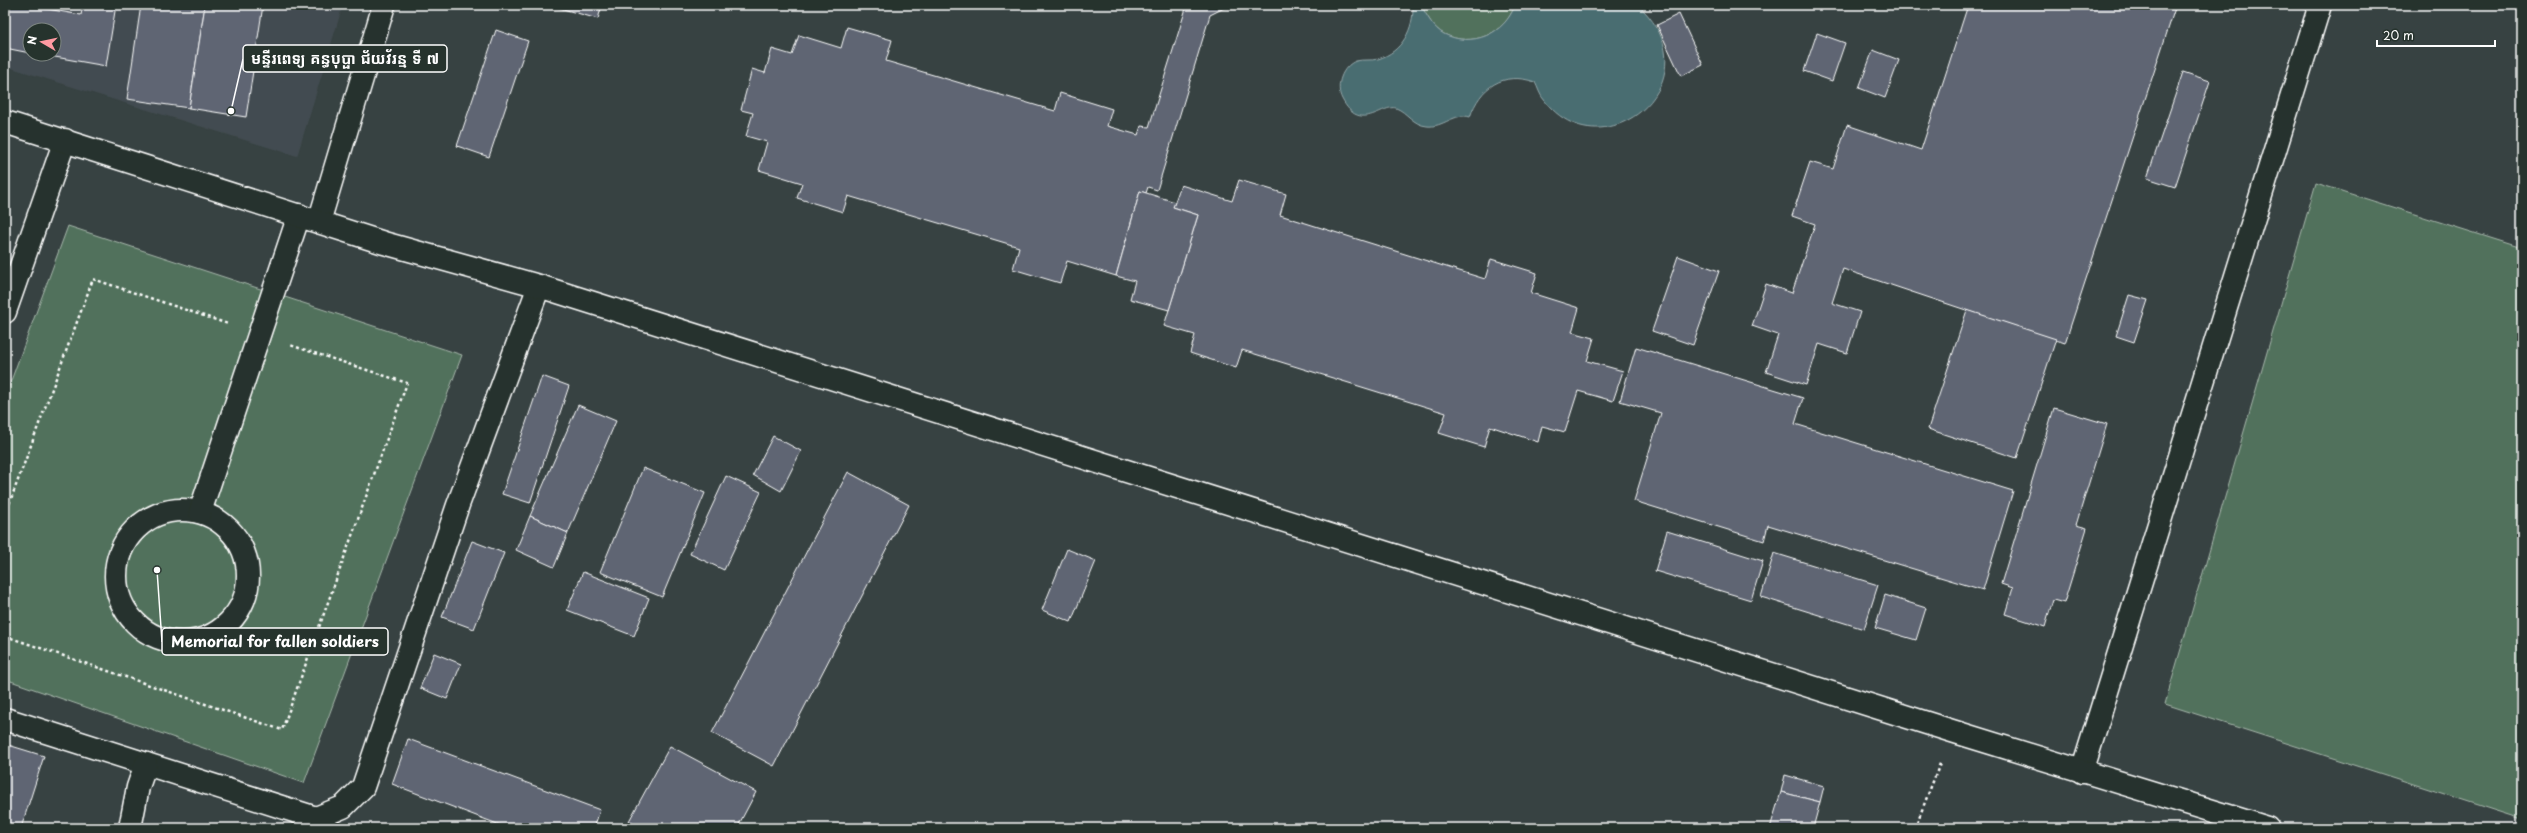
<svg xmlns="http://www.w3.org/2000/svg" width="2527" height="833" font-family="'Playpen Sans','Noto Sans Khmer',sans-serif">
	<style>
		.built { fill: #434c51; fill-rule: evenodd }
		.green { fill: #51715b; stroke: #a8b8ad }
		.water { fill: #4a6d71; stroke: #92a7aa }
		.building { fill: #5e6573; stroke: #fff }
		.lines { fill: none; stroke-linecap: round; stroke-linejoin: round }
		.pedestrian-casing { stroke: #fff; stroke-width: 25 }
		.minor-casing { stroke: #fff; stroke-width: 25 }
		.tertiary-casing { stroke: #fff; stroke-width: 25 }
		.secondary-casing { stroke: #fff; stroke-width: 25 }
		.path { stroke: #fff; stroke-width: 2.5; stroke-dasharray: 3 3; stroke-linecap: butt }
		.pedestrian { stroke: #26332d; stroke-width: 22 }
		.minor { stroke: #26332d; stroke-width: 22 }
		.tertiary { stroke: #26332d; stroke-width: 22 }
		.secondary { stroke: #26332d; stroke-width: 22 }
		.leader { fill: none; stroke: #fff; stroke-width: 1.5 }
		.callout-dot { fill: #fff; stroke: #26332d; stroke-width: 1.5 }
		.callout { fill: #26332d; stroke: #fff; stroke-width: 1.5 }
		.callout-label { font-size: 15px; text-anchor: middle; font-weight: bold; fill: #fff }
	</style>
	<rect width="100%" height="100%" fill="#374242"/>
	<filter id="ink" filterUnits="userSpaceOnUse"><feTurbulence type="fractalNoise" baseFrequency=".025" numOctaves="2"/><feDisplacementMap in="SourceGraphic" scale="8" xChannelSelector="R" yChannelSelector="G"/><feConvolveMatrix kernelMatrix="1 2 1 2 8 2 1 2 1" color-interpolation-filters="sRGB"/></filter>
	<g filter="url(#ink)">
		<path class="built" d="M5,5H343L297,156L5,66ZM30,30H54V54H30Z"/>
		<g class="green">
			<path d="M1421,5H1515C1505,34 1472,48 1444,34C1433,28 1427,16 1421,5Z"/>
			<polygon points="2316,183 2522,248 2522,819 2165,704"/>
			<polygon points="68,226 462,355 304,783 5,679 5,397"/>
		</g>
		<path class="water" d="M1413,5H1421C1427,16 1433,28 1444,34C1472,48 1505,34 1515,5H1638C1719,79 1603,176 1545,101C1540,96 1538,88 1535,82C1503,71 1480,87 1470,117C1455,112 1443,128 1427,126C1413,125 1407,112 1396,108C1382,104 1360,134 1342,99C1335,86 1342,66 1356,61C1363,59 1371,61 1378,59C1402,52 1414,29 1413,5Z"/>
		<g class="building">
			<polygon points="5,5 25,5 81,15 83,5 116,5 106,66 38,54 54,54 54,30 30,30 30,53 5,48"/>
			<polygon points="141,5 205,5 189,108 127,99"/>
			<polygon points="205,5 263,5 246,117 189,108"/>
			<polygon points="549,5 602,5 598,19"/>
			<polygon points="1187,5 1230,5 1210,15 1157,190 1148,187 1146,193 1140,191 1116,276 1067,261 1060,283 1013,269 1019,247 848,196 843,212 797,198 802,183 759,170 767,142 746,136 753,113 741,110 752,69 765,73 772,49 792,55 799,35 841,48 847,27 892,40 886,61 1055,111 1060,93 1112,109 1107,126 1138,135 1141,126 1149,127"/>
			<polygon points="1968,5 2176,5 2065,343 1843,269 1832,303 1860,312 1847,353 1819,344 1806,385 1766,372 1778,335 1752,326 1766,284 1792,293 1815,224 1792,216 1810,162 1833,169 1847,125 1921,150"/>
			<polygon points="1679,14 1703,65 1681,76 1657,25"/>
			<polygon points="496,30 528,41 489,157 457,146"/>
			<polygon points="1817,33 1845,43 1832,81 1804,71"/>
			<polygon points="1873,50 1899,60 1885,98 1859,88"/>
			<polygon points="2183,72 2210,81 2175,187 2147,178"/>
			<polygon points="1239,180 1286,194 1280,215 1485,279 1491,259 1537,273 1531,293 1579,308 1572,332 1594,338 1587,361 1623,371 1613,401 1578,391 1565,432 1542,426 1538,442 1490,426 1484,447 1439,433 1446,413 1242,350 1236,368 1190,353 1195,335 1164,326 1198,215 1173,207 1181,185 1232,201"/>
			<polygon points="1140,191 1175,202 1173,207 1198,215 1169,310 1130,299 1135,281 1116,276"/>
			<polygon points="1678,256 1719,271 1693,345 1652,331"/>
			<polygon points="2129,295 2148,300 2134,342 2116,336"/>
			<polygon points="1967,310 2056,339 2017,458 1928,429"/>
			<polygon points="1636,347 1803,398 1795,424 2013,491 1983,590 1768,525 1764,541 1634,501 1661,413 1620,401"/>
			<polygon points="542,376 569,386 530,503 502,494"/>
			<polygon points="578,405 616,421 568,533 530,516"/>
			<polygon points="2054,408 2107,424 2076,525 2087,528 2064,603 2053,600 2045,627 2005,614 2013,588 2001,584"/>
			<polygon points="773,436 801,451 781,491 753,475"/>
			<polygon points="643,468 705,493 662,597 600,572"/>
			<polygon points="848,472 909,505 774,766 712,733"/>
			<polygon points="726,476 761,492 724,570 690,554"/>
			<polygon points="530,516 568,533 554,567 516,550"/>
			<polygon points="1667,531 1763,561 1751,600 1655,571"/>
			<polygon points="472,541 504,553 474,629 442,617"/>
			<polygon points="1067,549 1096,561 1071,622 1042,610"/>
			<polygon points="1774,553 1878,585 1864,629 1761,597"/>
			<polygon points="583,572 649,598 634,636 567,610"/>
			<polygon points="1885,595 1926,608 1916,640 1875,628"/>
			<polygon points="434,653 461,664 447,699 420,688"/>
			<polygon points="408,739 600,810 594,828 508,828 392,784"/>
			<polygon points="5,744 44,756 21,828 5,828"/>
			<polygon points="670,746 756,792 737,828 641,828 629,821"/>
			<polygon points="1785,775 1824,786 1820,802 1781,792"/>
			<polygon points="1781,792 1820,802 1813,828 1770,828"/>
		</g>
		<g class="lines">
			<g class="pedestrian-casing">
				<g id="pedestrian">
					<circle cx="182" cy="576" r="66"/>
					<polyline points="200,512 299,215"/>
				</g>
			</g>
			<g class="minor-casing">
				<g id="minor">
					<polyline points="5,719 316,818 343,807 363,787 458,505 539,286"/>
					<polyline points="2082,772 2320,5"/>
					<polyline points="130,828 138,787 146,764"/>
				</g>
			</g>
			<g class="tertiary-casing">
				<g id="tertiary">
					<polyline points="319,222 384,5"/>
					<polyline points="5,312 65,140"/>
				</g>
			</g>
			<g class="secondary-casing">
				<polyline id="secondary" points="5,122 384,243 539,286 1952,731 2268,828"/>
			</g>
			<g class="path">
				<polyline points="5,515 93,279 228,324"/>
				<polyline points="5,636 282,730 407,383 290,345"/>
				<polyline points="1915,828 1941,761"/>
			</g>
			<use href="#pedestrian" class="pedestrian"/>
			<use href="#minor" class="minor"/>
			<use href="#tertiary" class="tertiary"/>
			<use href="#secondary" class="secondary"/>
		</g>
	</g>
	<path class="leader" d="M231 111L243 59M157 570L162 642"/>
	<g class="callout-dot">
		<circle cx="231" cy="111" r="4"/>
		<circle cx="157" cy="570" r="4"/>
	</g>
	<g class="callout">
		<rect x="243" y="45" width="204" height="27" rx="4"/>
		<rect x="162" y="628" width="226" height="27" rx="4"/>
	</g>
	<g class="callout-label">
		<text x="345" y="64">មន្ទីរពេទ្យ គន្ធបុប្ផា ជ័យវ័រន្ម ទី ៧</text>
		<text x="275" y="647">Memorial for fallen soldiers</text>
	</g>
	<rect width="2527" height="833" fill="none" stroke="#26332d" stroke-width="20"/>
	<rect x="10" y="10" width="2507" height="813" fill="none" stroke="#fff" stroke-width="1.5" filter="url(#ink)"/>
	<g transform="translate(42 42) rotate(279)"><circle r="19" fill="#26332d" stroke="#7d8581"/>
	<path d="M0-3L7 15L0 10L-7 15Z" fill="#ff9aa2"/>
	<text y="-6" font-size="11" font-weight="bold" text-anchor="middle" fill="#ffffff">N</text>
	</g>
	<path d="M2377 40v6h118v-6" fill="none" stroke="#ffffff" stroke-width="2"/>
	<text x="2383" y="40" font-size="12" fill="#ffffff" stroke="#26332d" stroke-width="3" paint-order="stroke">20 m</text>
</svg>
